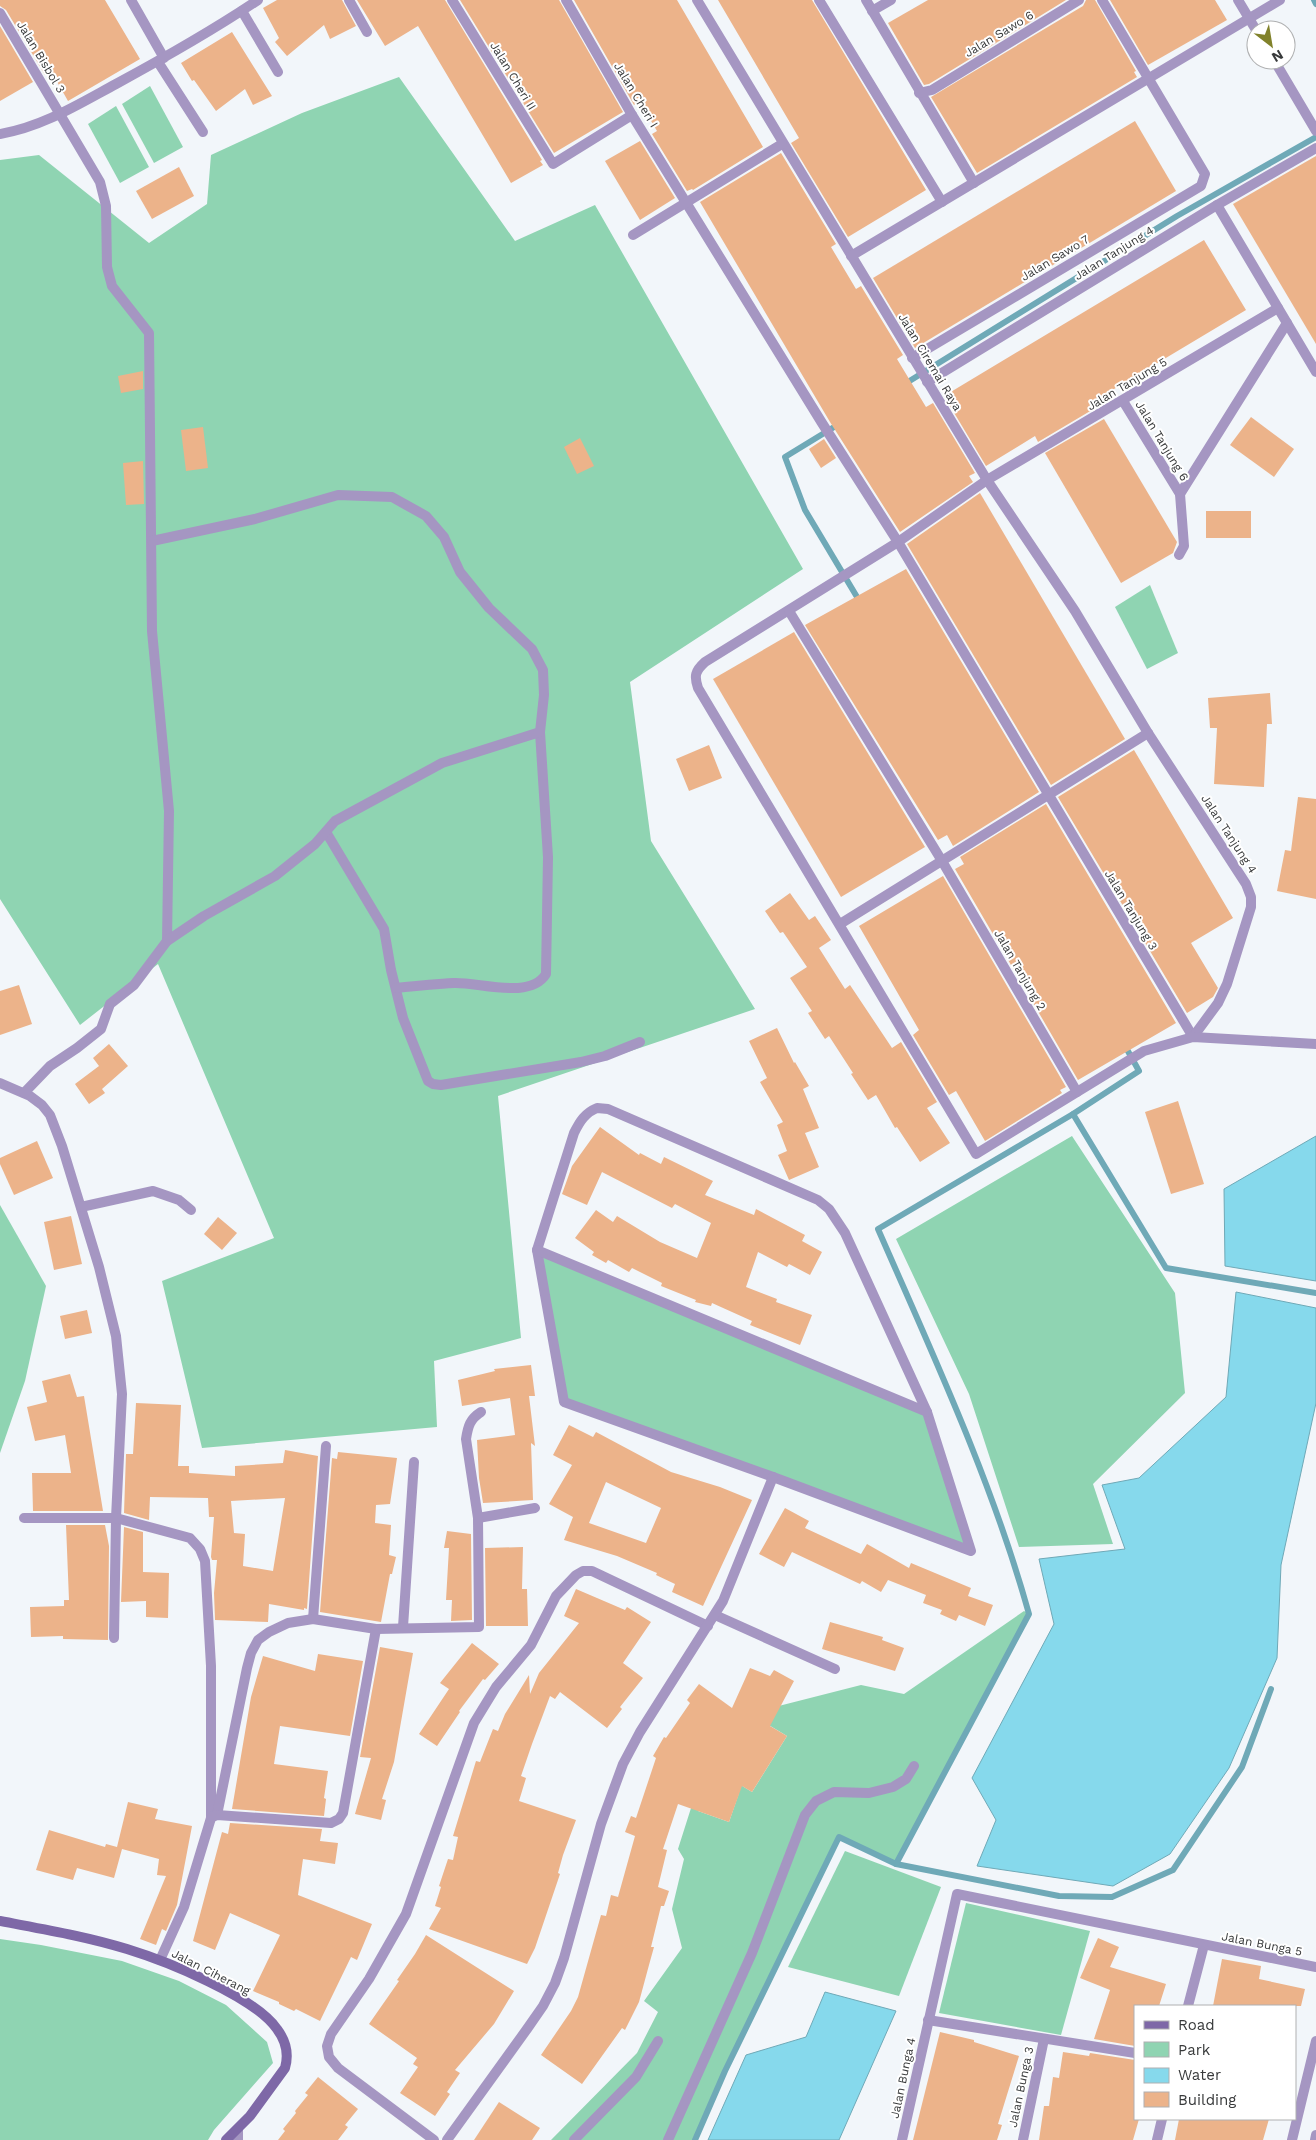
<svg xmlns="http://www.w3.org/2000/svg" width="1316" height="2140" font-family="'Work Sans',sans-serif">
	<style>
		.green { fill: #8fd4b2; fill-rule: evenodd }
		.water { fill: #86d9ec; stroke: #6fa9b7 }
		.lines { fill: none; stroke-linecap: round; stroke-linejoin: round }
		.stream { stroke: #6fa9b7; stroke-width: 6 }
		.building { fill: #ecb38a; fill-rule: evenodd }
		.street { stroke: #a596c2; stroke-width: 10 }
		.secondary { stroke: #7e68a7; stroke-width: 10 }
		.labels { text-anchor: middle; stroke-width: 4; stroke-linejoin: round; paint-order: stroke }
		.street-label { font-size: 12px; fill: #383a3b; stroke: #fff }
	</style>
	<rect width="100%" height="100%" fill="#f2f6fa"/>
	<g class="green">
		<polygon points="399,77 515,241 595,205 803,569 630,682 651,841 755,1009 498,1096 521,1338 434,1361 437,1427 202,1448 162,1281 274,1238 158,964 80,1025 0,899 0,160 39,155 149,243 207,204 211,155 302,113"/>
		<polygon points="150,86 183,147 154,163 122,104"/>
		<polygon points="116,106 149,167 120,183 88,124"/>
		<polygon points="1150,585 1178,653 1147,669 1115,607"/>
		<polygon points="1072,1136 1175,1293 1185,1393 1093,1484 1113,1544 1019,1547 969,1394 896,1239"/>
		<polygon points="0,1205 46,1286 25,1381 0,1453"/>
		<polygon points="537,1250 927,1412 971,1551 564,1402"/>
		<path d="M1024,1611L1029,1614L896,1864L839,1837L725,2071L695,2140H551L637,2053L658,2012L644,2001L682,1948L672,1909L684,1859L678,1849L705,1764L759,1711L861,1685L904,1694ZM757,1718L787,1736L752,1792L723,1774ZM709,1782L739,1793L729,1822L698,1811Z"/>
		<polygon points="845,1851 941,1887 899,1996 788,1967"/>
		<polygon points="966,1903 1090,1931 1061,2035 939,2013"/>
		<polygon points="0,1939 41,1945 122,1961 179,1981 226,2005 267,2042 273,2063 214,2130 208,2140 0,2140"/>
	</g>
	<g class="water">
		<polygon points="1316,1136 1316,1281 1225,1266 1224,1189"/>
		<polygon points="1236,1292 1316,1308 1316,1403 1281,1565 1277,1658 1229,1768 1170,1854 1113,1886 977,1866 996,1820 972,1778 1054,1624 1039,1559 1125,1549 1102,1485 1139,1478 1226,1397"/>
		<polygon points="825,1992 896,2011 839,2140 708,2140 746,2055 806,2037"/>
	</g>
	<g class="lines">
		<g class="stream">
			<polyline points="1314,0 1316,4"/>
			<polyline points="903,385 1177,216 1316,137"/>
			<polyline points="839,424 785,457 805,510 860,602"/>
			<polyline points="1073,1114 1166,1268 1316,1293"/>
			<polyline points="896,1864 1059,1896 1112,1897 1173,1870 1242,1767 1271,1689"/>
			<path d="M695,2140L725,2071L839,1837L896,1864L1029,1614C992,1481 933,1355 878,1229L1073,1114L1139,1071L1124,1044"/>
		</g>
	</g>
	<g class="building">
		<polygon points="0,0 105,0 140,59 68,101 51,71 45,75 6,10 0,6"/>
		<polygon points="277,0 342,0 356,26 330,39 324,25 287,56 275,42 279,38 263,8"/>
		<polygon points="357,0 445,0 542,160 540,161 543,165 511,183 418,26 385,46"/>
		<polygon points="460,0 559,0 623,112 554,153"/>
		<polygon points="574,0 677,0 763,147 693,190 692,189 687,191 652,134 657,131 640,102 634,105"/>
		<polygon points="718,0 812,0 926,190 848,237 791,143 799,138"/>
		<polygon points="928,0 1066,0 929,84 924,85 888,23"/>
		<polygon points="1086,0 1095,0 1136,71 1134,72 1137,77 977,173 931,97 1083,6"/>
		<polygon points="1110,0 1215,0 1227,20 1148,65"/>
		<polygon points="0,26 33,82 0,101"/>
		<polygon points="232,32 272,96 253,105 245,89 216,111 194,80 192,81 181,63"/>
		<polygon points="1135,121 1176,191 915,348 873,278"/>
		<polygon points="640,141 675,198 640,220 605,161"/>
		<polygon points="781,153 836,244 831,247 856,289 861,286 903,355 897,359 926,407 933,403 975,473 969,476 973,482 900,532 830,422 700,202"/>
		<polygon points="1316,156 1316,344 1233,204"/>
		<polygon points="179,167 194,196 152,219 136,191"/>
		<polygon points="1204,240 1246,310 1094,401 1097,407 1038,442 1035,436 986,466 944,396"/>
		<polygon points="143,371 143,389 121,393 118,376"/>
		<polygon points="1251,417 1294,449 1274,477 1230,445"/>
		<polygon points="1104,419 1177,542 1173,553 1121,583 1045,453"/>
		<polygon points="203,427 208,468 186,471 181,430"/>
		<polygon points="580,438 594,466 577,474 564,447"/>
		<polygon points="824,439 836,458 821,468 809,449"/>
		<polygon points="143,461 144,504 126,505 123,463"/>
		<polygon points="980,493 1125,739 1051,785 907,544"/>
		<rect x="1206" y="511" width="45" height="27"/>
		<polygon points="906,569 1039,792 953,846 947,835 938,840 805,625"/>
		<polygon points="794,632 925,847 841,897 713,679"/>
		<polygon points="1270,693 1272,724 1267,724 1264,787 1214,784 1217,728 1210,728 1208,698"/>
		<polygon points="709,745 722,778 689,791 676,759"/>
		<polygon points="1134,750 1233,918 1191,943 1218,988 1213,997 1187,1013 1058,797"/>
		<polygon points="1298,797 1316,799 1316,899 1277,891 1285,850 1291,851"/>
		<polygon points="1046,804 1176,1023 1078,1080 955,869 964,864 960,857"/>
		<polygon points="943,876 1066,1087 1060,1090 1062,1093 985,1141 956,1091 949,1095 913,1035 919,1030 859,926"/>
		<polygon points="790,893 809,920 815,916 831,940 819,948 845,989 850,985 892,1048 901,1042 937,1102 927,1108 950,1143 920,1162 897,1127 895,1128 876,1095 868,1100 851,1074 853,1073 829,1036 825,1039 808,1013 812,1011 790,978 807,967 783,932 780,933 765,911"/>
		<polygon points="19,985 32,1024 0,1035 0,991"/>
		<polygon points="777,1028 794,1063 795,1062 809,1086 803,1089 819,1128 805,1133 819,1167 789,1180 778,1155 787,1151 777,1125 783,1122 760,1082 767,1078 749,1041"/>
		<polygon points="109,1044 128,1066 102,1089 105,1093 89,1104 75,1084 99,1066 93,1058"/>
		<polygon points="1178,1101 1204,1184 1171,1194 1145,1112"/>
		<polygon points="600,1127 639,1155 640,1153 661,1164 664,1157 713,1181 705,1195 754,1215 756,1209 805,1235 802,1241 822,1252 810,1275 789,1264 787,1267 758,1252 746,1287 777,1299 776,1302 812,1315 800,1345 750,1325 752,1321 712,1303 711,1306 695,1302 696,1300 661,1286 662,1283 632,1268 629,1272 608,1260 606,1263 592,1255 594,1252 575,1238 596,1210 613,1222 617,1216 660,1242 697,1258 711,1223 675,1204 672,1208 602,1172 587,1205 562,1194 572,1166"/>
		<polygon points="37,1141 53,1178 14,1195 0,1164 0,1158"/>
		<polygon points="71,1216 82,1264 54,1270 44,1222"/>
		<polygon points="218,1217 237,1233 222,1250 204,1234"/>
		<polygon points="87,1310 92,1333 65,1339 60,1316"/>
		<polygon points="531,1365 535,1396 529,1396 535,1446 531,1443 533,1500 483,1503 479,1478 477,1440 515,1435 510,1398 462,1406 458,1380 495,1371 494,1369"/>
		<polygon points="70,1374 77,1397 84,1396 103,1511 33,1511 32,1473 71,1473 65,1435 35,1441 27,1407 47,1402 42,1381"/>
		<path d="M136,1403L181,1405L178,1466H189V1473L235,1476V1466L283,1463L285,1450L318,1456L307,1609L304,1608V1610L269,1604L268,1622L215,1620L214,1593L217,1560H212L211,1557L214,1517H209L208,1498L150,1497L149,1520L124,1513L126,1454H133ZM285,1498L273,1571L243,1566L245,1534L234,1533L231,1501Z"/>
		<path d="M569,1425L593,1437L596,1432L671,1472L720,1487L752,1500L703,1606L672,1592L675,1584L656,1575L657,1573L617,1556L564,1540L573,1517L549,1504L572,1465L553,1455ZM606,1482L661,1508L646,1543L589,1523Z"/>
		<polygon points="338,1452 397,1458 390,1504 376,1505 375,1523 391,1525 389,1555 396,1557 392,1574 390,1574 381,1622 320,1612 332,1458 337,1459"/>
		<polygon points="785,1508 809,1521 805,1528 861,1554 867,1544 909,1568 911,1563 971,1588 968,1596 993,1605 985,1626 959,1615 956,1621 940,1614 942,1610 923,1603 926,1595 888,1580 881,1592 862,1581 860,1584 792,1552 784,1567 759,1554"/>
		<polygon points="66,1525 105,1525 109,1546 108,1640 63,1639 63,1636 31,1637 30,1607 64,1606 64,1600 69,1600"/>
		<polygon points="124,1527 143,1532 143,1572 169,1573 168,1618 146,1617 146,1601 121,1602"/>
		<polygon points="447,1531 471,1534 472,1620 451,1621 452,1600 446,1600 449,1548 444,1548"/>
		<polygon points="523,1547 522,1589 527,1589 528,1626 486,1626 485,1548"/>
		<polygon points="576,1589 625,1610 627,1607 651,1622 623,1663 643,1678 620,1707 622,1709 607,1728 560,1692 555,1699 550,1696 532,1744 521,1776 526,1778 519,1801 576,1820 563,1855 558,1873 560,1874 535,1948 527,1964 429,1929 441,1908 435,1906 441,1887 439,1886 448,1859 453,1860 458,1837 453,1836 476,1761 480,1762 493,1729 498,1731 505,1714 529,1675 530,1694 539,1673 579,1623 564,1616"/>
		<polygon points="830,1622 883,1637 882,1640 904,1648 895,1671 822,1649"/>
		<polygon points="472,1643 499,1664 485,1680 483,1679 459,1711 460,1712 437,1746 419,1734 449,1689 440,1683"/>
		<polygon points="380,1647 413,1653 394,1762 382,1799 386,1800 381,1820 355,1814 371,1758 360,1757"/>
		<polygon points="318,1654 363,1661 350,1736 280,1726 274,1764 328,1771 324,1798 326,1799 324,1816 232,1809 251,1697 263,1656 315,1671"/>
		<polygon points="750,1668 770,1676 774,1670 794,1681 770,1726 787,1736 752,1792 742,1786 729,1822 678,1804 663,1849 667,1850 658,1887 669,1891 664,1906 661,1906 651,1947 654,1947 649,1965 639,2002 625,2030 622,2028 582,2084 541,2055 571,2011 578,1997 601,1915 606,1916 611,1895 618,1897 635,1836 625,1832 631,1816 636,1818 656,1758 653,1756 664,1737 666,1738 690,1703 687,1700 699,1684 732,1708"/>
		<polygon points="128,1802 158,1809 155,1819 192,1826 177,1905 166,1931 162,1929 156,1945 140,1939 166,1876 157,1875 159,1859 122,1849 114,1878 77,1868 73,1880 36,1870 49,1830 105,1847 106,1844 117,1847"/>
		<polygon points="230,1823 322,1829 320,1841 338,1843 335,1864 303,1859 298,1895 372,1924 357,1960 351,1957 320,2021 296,2009 294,2011 279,2004 279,2002 253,1991 280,1935 230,1913 215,1950 193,1941 222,1832 228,1834"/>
		<polygon points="426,1935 514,1991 494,2024 455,2070 460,2073 447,2092 450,2094 435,2116 400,2093 418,2067 413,2064 417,2058 369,2024 399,1981 397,1980 415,1954"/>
		<polygon points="1098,1938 1119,1947 1110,1967 1166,1984 1159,2006 1135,2006 1135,2046 1094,2039 1110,1990 1080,1978"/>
		<polygon points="1222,1959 1261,1966 1259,1979 1305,1989 1301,2006 1213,2006"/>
		<polygon points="940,2032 974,2040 974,2042 1019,2056 998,2124 1002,2125 997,2140 913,2140"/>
		<polygon points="1063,2052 1089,2056 1090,2053 1135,2060 1135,2119 1139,2119 1133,2140 1039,2140 1044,2106 1049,2106 1053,2077 1059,2078"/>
		<polygon points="318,2077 358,2109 345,2125 348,2127 338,2140 278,2140 285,2131 283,2129 296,2113 295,2111 308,2095 305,2093"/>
		<polygon points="499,2102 540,2128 532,2140 474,2140"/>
		<polygon points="1179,2119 1269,2119 1263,2140 1175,2140"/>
	</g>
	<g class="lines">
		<g class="street">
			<polyline points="131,0 164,58"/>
			<polyline points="349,0 367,32"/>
			<polyline points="452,0 553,164 632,115"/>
			<polyline points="566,0 632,115 822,423 898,542 1193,1037"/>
			<polyline points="697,0 987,480 1075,611 1148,733 1246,884 1251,897 1251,907 1227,984 1218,1003 1193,1037"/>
			<polyline points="819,0 942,202"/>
			<polyline points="866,0 974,183"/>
			<polyline points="1238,0 1256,30"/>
			<polyline points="242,11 278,72"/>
			<polyline points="872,11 891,0"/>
			<polyline points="0,13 100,182 106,206 107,267 112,286 149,333 152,631 169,811 167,941"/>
			<polyline points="1274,60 1316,131"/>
			<polyline points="158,62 203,132"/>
			<polyline points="919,93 932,90 1079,0"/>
			<path d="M0,134C42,127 79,104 116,84C164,58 212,31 258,0"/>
			<polyline points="1217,205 1316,372"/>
			<polyline points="633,235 782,144"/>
			<polyline points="851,256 1280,0"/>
			<path d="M1278,308L987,480L898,542L705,662C695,671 694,676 698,688L976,1154L1144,1051L1193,1037L1316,1044"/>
			<polyline points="912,358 1201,186 1205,174 1102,0"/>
			<polyline points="927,382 1217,205 1316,148"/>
			<polyline points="1123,401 1180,494"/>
			<polyline points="1179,555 1184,546 1180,494 1287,323"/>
			<polyline points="789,611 942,861 1077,1092"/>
			<polyline points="326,832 384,929 391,970 403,1018 428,1081 433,1084 441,1085 581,1062 605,1056 640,1042"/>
			<polyline points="840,924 1148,733"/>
			<path d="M396,988C415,986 435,984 454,983C479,982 530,1000 546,974L548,857L540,732"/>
			<polyline points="0,1083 30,1096 42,1105 50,1115 62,1146 99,1267 116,1336 122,1394 116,1518 114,1638"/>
			<polyline points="24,1093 50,1066 77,1048 101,1029 110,1004 134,985 167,941 204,916 275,876 315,844 335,821 442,763 540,732 544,695 543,670 532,649 489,608 460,572 444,537 426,516 392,497 338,495 255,519 152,541"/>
			<path d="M597,1108L608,1109L818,1200L829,1209L845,1233L927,1412L971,1551L773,1477L564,1402L537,1250L574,1133C580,1121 585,1113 597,1108Z"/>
			<polyline points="81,1207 153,1191 179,1200 191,1210"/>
			<polyline points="537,1250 927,1412"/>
			<polyline points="24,1518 116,1518 190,1538 200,1549 205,1561 211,1666 211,1818 184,1907 160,1960"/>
			<polyline points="478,1518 535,1508"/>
			<polyline points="715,1615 835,1669"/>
			<polyline points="313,1619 326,1446"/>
			<polyline points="403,1627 414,1462"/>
			<path d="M217,1815L247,1668L251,1653L258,1640L269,1632L288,1623L313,1619L376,1629L479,1627L478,1518L466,1439C468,1426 470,1419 481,1412"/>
			<polyline points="212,1817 217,1815 331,1823 339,1819 343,1813 376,1629"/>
			<polyline points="1188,2006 1204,1945"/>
			<polyline points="928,2020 1135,2053"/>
			<polyline points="238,2129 238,2140"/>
			<polyline points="434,2140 338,2068 329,2057 327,2046 331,2034 369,1979 406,1914 474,1723 496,1687 531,1645 556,1596 576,1575 583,1571 592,1571 708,1626"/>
			<polyline points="447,2140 527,2029 543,2006 555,1983 564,1958 601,1824 623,1764 640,1732 723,1601 773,1477"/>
			<polyline points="574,2140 636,2077 658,2041"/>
			<polyline points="668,2140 752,1953 805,1815 816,1801 834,1792 869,1793 893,1787 906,1779 914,1766"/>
			<polyline points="902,2140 957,1894 1316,1967"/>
			<polyline points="1023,2140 1044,2039"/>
			<polyline points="1157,2140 1162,2119"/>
			<polyline points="1292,2140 1316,2041"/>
			<polyline points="1315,2140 1316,2135"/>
		</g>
		<path class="secondary" d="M0,1921C42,1929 85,1936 127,1949C166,1961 254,1996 277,2029C286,2041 289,2054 285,2068L250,2116L226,2140"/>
	</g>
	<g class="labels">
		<g class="street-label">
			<text transform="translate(999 34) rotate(-31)" y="4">Jalan Sawo 6</text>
			<text transform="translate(41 57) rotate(59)" y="4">Jalan Bisbol 3</text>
			<text transform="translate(513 76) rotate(59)" y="4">Jalan Cheri II</text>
			<text transform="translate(636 95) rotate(59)" y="4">Jalan Cheri I</text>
			<text transform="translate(1114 253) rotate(-32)" y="4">Jalan Tanjung 4</text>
			<text transform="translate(1055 258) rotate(-31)" y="4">Jalan Sawo 7</text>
			<text transform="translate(930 362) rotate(59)" y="4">Jalan Ciremai Raya</text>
			<text transform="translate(1127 384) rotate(-31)" y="4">Jalan Tanjung 5</text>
			<text transform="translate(1162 441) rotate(59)" y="4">Jalan Tanjung 6</text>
			<text transform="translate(1229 834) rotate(57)" y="4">Jalan Tanjung 4</text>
			<text transform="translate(1131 910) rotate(59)" y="4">Jalan Tanjung 3</text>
			<text transform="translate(1020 970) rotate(60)" y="4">Jalan Tanjung 2</text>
			<text transform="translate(1262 1944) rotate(11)" y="4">Jalan Bunga 5</text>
			<text transform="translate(211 1972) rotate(27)" y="4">Jalan Ciherang</text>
			<text transform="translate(903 2078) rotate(-78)" y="4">Jalan Bunga 4</text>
			<text transform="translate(1021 2087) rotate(-78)" y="4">Jalan Bunga 3</text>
		</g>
	</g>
	<rect x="1134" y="2005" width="162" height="115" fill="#ffffff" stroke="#afb0b1"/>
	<rect x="1144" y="2021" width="25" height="8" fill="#7e68a7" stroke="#afb0b1"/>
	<text x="1178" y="2030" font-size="15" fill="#383a3b">Road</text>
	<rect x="1144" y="2042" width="25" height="15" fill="#8fd4b2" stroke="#afb0b1"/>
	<text x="1178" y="2055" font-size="15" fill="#383a3b">Park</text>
	<rect x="1144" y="2068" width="25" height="15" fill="#86d9ec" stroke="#afb0b1"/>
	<text x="1178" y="2080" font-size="15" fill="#383a3b">Water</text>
	<rect x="1144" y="2092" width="25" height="15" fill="#ecb38a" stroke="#afb0b1"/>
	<text x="1178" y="2105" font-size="15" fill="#383a3b">Building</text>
	<g transform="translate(1271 45) rotate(149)"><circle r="24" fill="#ffffff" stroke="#afb0b1"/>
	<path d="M0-4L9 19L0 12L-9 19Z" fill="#81822b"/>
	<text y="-8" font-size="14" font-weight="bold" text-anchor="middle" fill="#383a3b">N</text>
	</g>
</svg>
